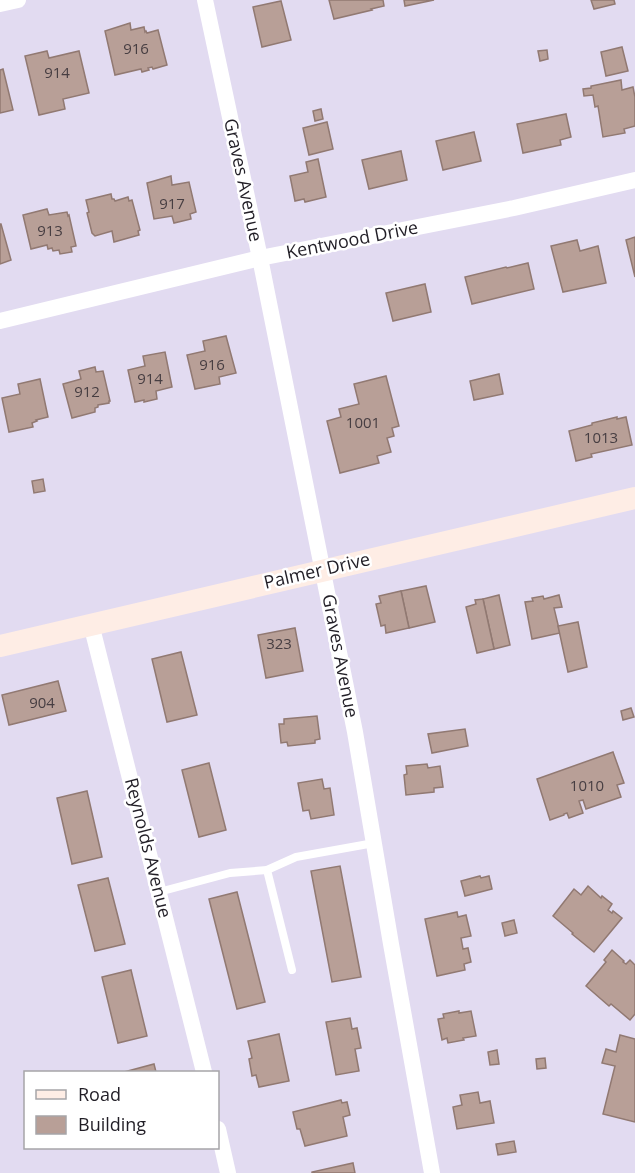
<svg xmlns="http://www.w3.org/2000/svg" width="635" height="1173" font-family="'Open Sans',sans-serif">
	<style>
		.building { fill: #b89f97; stroke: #917972; stroke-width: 1.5 }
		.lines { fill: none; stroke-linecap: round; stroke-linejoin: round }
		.lane { stroke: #fff; stroke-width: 8 }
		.street { stroke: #fff; stroke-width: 16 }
		.secondary { stroke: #feede5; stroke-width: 22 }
		.labels { text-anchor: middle; stroke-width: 5; stroke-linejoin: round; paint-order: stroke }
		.number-label { font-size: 15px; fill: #473e42 }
		.street-label { font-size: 18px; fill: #211e26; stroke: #fff }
	</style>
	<rect width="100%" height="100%" fill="#e2dbf1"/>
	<g class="building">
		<polygon points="329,0 383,0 384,6 371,9 372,10 334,19"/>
		<polygon points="404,0 434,0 405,6"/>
		<polygon points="591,0 614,0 615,4 594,9"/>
		<polygon points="281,1 291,40 262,47 253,7"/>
		<polygon points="130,23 131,30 144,27 145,32 146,31 147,33 158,30 167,65 153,69 152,67 148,68 149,70 142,72 141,69 115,75 105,31"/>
		<polygon points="622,47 628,71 606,76 601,52"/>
		<polygon points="547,50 548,59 540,61 538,51"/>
		<polygon points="47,51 49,58 79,51 89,93 63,99 65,109 39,115 25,56"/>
		<polygon points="3,69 13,110 0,113 0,70"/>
		<polygon points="621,80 622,90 633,87 635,97 635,126 624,129 625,133 603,137 598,106 595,107 593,95 584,96 583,89 591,88 591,86"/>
		<polygon points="321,109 323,119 315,121 313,111"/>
		<polygon points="566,114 571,137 560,140 561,145 523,153 517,124"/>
		<polygon points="327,122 333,149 309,155 303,128"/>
		<polygon points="474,132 481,161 443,170 436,141"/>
		<polygon points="401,151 407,180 369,189 362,160"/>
		<polygon points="318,159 326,197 305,202 304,199 295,201 290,176 308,172 306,162"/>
		<polygon points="171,176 172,185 189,182 196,212 190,214 191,219 174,223 172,216 154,219 147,183"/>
		<polygon points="111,194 112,199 114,199 115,201 128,197 129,201 132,200 140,230 138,231 139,235 114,242 112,231 95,236 92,233 87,213 89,212 86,200"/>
		<polygon points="47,209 49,215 67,212 68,216 69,215 76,246 71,247 72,252 60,254 59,250 53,251 52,248 48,249 47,245 31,249 23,215"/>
		<polygon points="0,224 1,224 11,260 0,264"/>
		<polygon points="635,237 635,277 626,240"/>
		<polygon points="577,240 580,251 598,246 606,283 563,292 551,246"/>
		<polygon points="528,263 534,289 472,304 465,277 506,267 507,268"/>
		<polygon points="425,284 431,312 393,321 386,293"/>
		<polygon points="226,336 236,373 219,377 220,384 195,389 187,355 205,351 203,341"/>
		<polygon points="165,352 172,387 156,391 157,399 144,402 144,400 135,402 128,370 145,366 143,356"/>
		<polygon points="95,367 96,372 103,371 110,401 109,401 109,403 98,405 98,407 95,408 95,412 72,418 63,384 81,379 79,371"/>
		<polygon points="499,374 503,394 474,400 470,381"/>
		<polygon points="386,376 399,426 392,428 394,436 387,438 391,452 377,456 379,463 340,473 327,421 341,417 339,409 359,404 354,384"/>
		<polygon points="40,379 48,417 36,420 37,421 32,423 33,427 9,432 2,398 20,394 18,384"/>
		<polygon points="617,417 617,419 626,417 632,445 591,454 592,457 576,461 569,431 592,425 592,423"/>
		<polygon points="43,479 45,491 34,493 32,481"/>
		<polygon points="426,586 435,622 409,628 401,591"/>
		<polygon points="401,591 409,628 386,633 385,625 381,626 376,604 381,603 379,596"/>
		<polygon points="499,595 510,645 494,649 483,599"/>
		<polygon points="559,595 562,607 554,608 560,633 532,639 525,602 533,601 532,598 543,596 544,599"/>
		<polygon points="483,599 494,649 477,653 466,607 476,604 475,600"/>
		<polygon points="578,622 587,667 568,672 558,626"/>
		<polygon points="295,628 303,671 266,678 258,635"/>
		<polygon points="181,652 197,715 167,722 152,659"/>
		<polygon points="58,681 66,711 9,725 2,695"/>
		<polygon points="631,708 634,717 623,720 621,711"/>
		<polygon points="317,716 320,739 315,740 315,743 288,746 287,742 281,743 279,724 284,724 284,719"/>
		<polygon points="465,729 468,746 432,753 428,734"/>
		<polygon points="613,752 624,783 617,785 621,797 586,809 583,800 579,801 583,813 569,818 567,813 564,814 564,815 550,820 537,779"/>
		<polygon points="209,763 226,830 199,837 182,770"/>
		<polygon points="427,764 428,768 440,766 443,787 434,788 434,792 406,795 404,775 407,774 406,766"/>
		<polygon points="322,779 324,789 330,788 334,815 311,819 309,810 303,811 298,783"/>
		<polygon points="87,791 102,857 72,864 57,798"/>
		<polygon points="340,866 361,977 332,982 311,871"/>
		<polygon points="480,876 481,878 489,876 492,889 465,896 461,881"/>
		<polygon points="108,878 125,944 95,951 78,885"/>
		<polygon points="588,886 601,898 602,896 612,904 608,910 612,913 613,911 622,918 594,952 572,934 573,933 553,916 574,889 581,895"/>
		<polygon points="237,892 265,1002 237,1009 209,899"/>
		<polygon points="457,912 458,917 466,915 471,936 461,938 463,949 468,948 471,962 464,964 465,970 437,976 425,919"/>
		<polygon points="514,920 517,933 505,936 502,923"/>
		<polygon points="612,950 624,961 623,962 626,964 630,960 635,965 635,1014 630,1020 611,1004 609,1006 586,986 606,962 604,960"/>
		<polygon points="131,970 147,1036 118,1043 102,977"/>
		<polygon points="459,1011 459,1013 471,1011 476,1036 463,1038 464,1040 448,1043 447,1038 442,1040 438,1019 444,1018 443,1014"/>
		<polygon points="350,1018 352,1029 357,1028 361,1048 355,1049 359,1071 336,1075 326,1022"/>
		<polygon points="279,1034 289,1081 259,1087 256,1075 252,1076 249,1059 252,1058 248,1041"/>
		<polygon points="620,1035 635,1039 635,1122 603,1114 615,1066 602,1063 606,1049 616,1052"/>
		<polygon points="497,1050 499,1064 490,1065 488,1052"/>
		<polygon points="545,1058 546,1068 537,1069 536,1059"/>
		<polygon points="154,1064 156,1072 124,1072"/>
		<polygon points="478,1092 480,1103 490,1101 494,1123 457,1129 453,1107 462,1105 460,1095"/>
		<polygon points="341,1100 342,1103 347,1102 350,1115 343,1117 347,1136 305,1146 300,1129 297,1129 293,1112"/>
		<polygon points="514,1141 516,1152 498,1155 496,1144"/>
		<polygon points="353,1163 355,1173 312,1173 312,1172"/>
	</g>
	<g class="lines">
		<g class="lane">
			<polyline points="267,870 292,970"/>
			<polyline points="159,892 230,873 267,870 296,857 374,843"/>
		</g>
		<g class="street">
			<polyline points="205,0 260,258 355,732 391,944 432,1173"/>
			<polyline points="0,4 18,0"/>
			<polyline points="0,321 260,258 514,208 635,180"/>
			<polyline points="91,624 204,1072"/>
			<polyline points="218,1129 228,1173"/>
		</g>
		<polyline class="secondary" points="0,646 635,498"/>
	</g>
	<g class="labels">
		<g class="number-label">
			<text x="136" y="54">916</text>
			<text x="57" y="78">914</text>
			<text x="172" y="209">917</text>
			<text x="50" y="236">913</text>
			<text x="212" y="370">916</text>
			<text x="150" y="384">914</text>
			<text x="87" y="397">912</text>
			<text x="363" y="428">1001</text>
			<text x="601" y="443">1013</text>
			<text x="279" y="649">323</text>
			<text x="42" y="708">904</text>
			<text x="587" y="791">1010</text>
		</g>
		<g class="street-label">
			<text transform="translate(243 180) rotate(78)" y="6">Graves Avenue</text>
			<text transform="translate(352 240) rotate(-11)" y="6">Kentwood Drive</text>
			<text transform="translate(317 571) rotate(-13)" y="6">Palmer Drive</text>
			<text transform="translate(340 656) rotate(79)" y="6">Graves Avenue</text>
			<text transform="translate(148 848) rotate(76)" y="6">Reynolds Avenue</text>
		</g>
	</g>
	<rect x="24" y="1071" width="195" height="78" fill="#ffffff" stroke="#a6a5a8" stroke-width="1.5"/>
	<rect x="36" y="1090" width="30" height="9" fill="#feede5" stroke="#a6a5a8" stroke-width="1.5"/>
	<text x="78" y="1101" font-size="18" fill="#211e26">Road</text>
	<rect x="36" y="1116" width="30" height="18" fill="#b89f97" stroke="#a6a5a8" stroke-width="1.5"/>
	<text x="78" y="1131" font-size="18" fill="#211e26">Building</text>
</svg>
